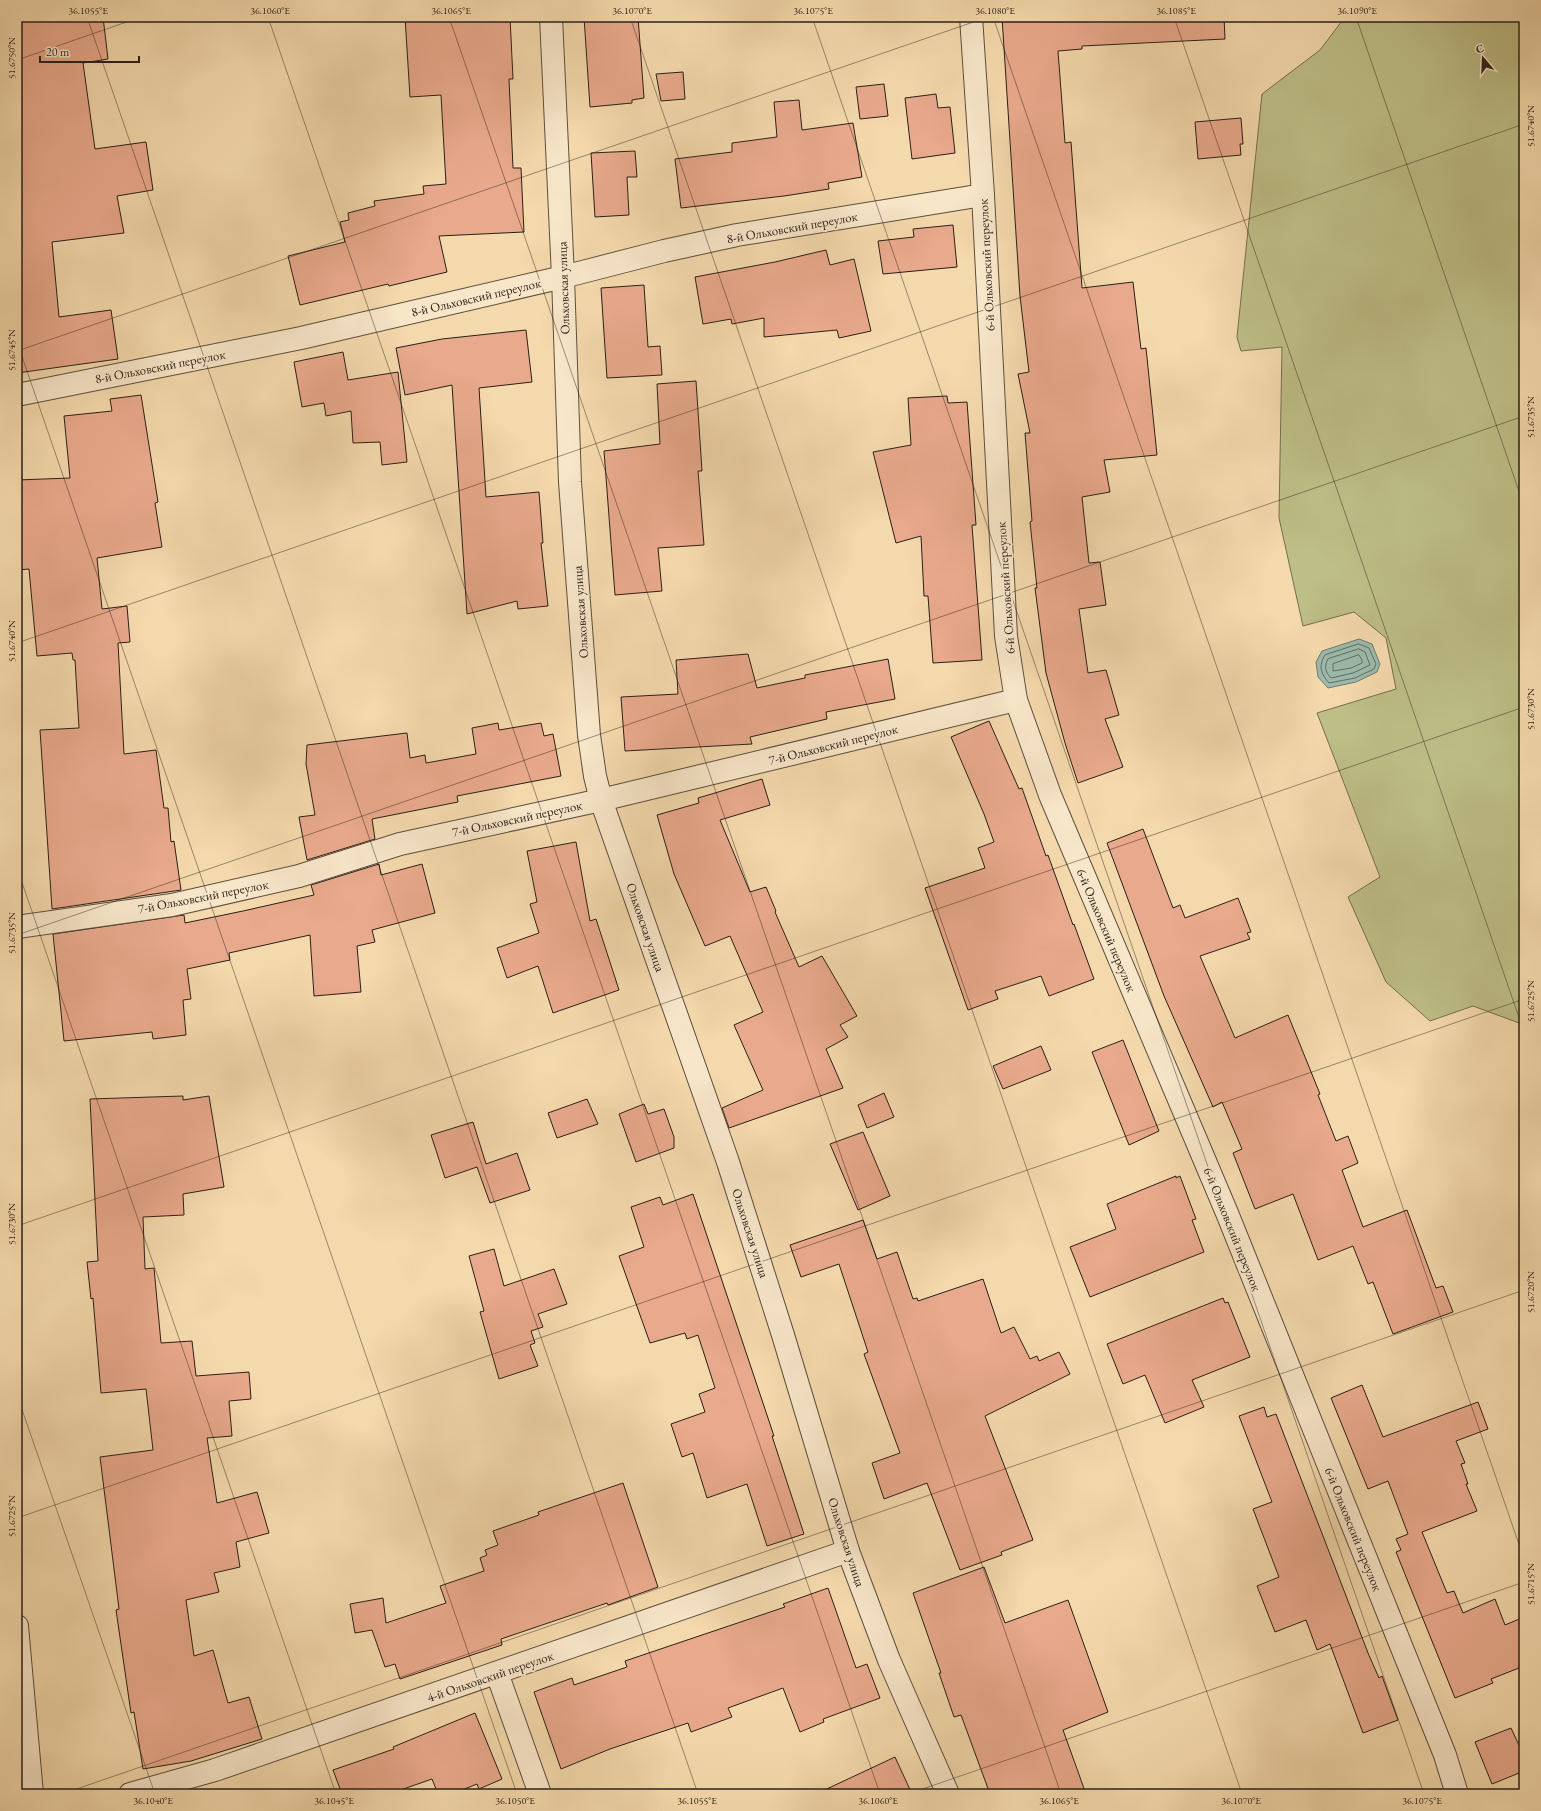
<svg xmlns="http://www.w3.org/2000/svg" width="1541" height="1811" font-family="'EB Garamond',serif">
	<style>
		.green { fill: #bebe87; stroke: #746e50 }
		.water { fill: #9cbaab; stroke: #6e7c71 }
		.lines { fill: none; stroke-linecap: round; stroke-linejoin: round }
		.shore { stroke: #636c62; stroke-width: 1 }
		.building { fill: #e9a98c; stroke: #2a1f19 }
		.minor-casing { stroke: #5c4e3e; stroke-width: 24 }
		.tertiary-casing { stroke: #5c4e3e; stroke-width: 24 }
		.minor { stroke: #f8e6c9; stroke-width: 22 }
		.tertiary { stroke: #f8e6c9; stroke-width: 22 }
		.ticks { fill: none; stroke: #2a1f19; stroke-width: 1; stroke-opacity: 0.45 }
		.labels { text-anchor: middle; stroke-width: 4; stroke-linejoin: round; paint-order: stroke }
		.street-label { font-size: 13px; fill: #2a1f19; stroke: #f8e6c9 }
		.neatline { fill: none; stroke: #2a1f19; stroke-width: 1.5 }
		.ticks-label { font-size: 10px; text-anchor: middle; fill: #2a1f19 }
	</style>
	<rect width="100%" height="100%" fill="#f4d9ac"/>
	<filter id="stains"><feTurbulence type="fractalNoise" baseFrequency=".005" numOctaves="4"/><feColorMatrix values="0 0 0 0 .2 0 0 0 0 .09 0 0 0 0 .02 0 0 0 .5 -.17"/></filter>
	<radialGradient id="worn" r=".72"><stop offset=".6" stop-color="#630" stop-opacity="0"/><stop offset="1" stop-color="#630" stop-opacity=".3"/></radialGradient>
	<polygon class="green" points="1345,17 1524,17 1524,1032 1519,1023 1473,1006 1430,1021 1386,982 1348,897 1380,877 1317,713 1396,689 1386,638 1354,612 1303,626 1279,518 1282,347 1241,351 1237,337 1262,94 1320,50"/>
	<polygon class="water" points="1359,639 1372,644 1380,664 1377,672 1356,682 1328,688 1318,677 1316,662 1322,651"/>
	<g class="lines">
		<g class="shore">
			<path d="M1359,644L1369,648L1376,664L1374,669L1355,678L1329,683C1321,674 1318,666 1325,655Z"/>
			<path d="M1359,649L1365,652L1370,665L1353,673L1331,678C1325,672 1324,666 1328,659Z"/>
			<polygon points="1359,655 1362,660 1362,663 1351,668 1333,671 1333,664"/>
		</g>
	</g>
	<g class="building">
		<polygon points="17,17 49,17 49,21 74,17 103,17 108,59 83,63 95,149 146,142 153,190 117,196 124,233 52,242 59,317 111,310 118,359 17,373"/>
		<polygon points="405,17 510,17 513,79 509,79 513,168 521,168 524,232 439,236 447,272 389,286 388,284 300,305 288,256 345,242 340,222 349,220 348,213 375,206 374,201 424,194 423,186 446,184 441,95 410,97"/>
		<polygon points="584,17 638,17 644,98 632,100 632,103 590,107"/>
		<polygon points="1002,17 1224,17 1225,39 1082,46 1082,49 1058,51 1065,143 1071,142 1082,288 1133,282 1141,349 1146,348 1157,455 1104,460 1110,492 1082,497 1089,563 1100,562 1106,605 1079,609 1088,673 1106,670 1119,715 1105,719 1123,767 1078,783 1065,743 1046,673 1035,588 1037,588 1030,522 1032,521 1025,433 1030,433 1018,374 1029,372 1020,296"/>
		<polygon points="683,72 685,99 661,101 656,74"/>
		<polygon points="884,84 888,116 860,119 856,87"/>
		<polygon points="936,94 938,108 950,107 955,153 912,159 905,98"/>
		<polygon points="799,100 802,130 853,123 862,177 828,183 829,189 784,196 681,208 675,159 732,152 732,143 777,137 774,102"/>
		<polygon points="1241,118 1243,144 1240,144 1241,155 1198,159 1195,122"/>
		<polygon points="635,151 637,177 627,177 629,215 595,217 591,153"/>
		<polygon points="953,225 957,267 883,274 878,241 914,237 913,229"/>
		<polygon points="826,250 830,265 854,259 871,331 839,338 837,330 764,337 764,318 732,324 731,319 703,324 695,277 775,262"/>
		<polygon points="644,285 648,347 660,346 662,375 607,378 601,288"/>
		<polygon points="526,330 532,382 479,388 486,497 539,492 543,543 541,543 548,606 518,609 517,601 467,614 452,385 405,395 396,348 442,339"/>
		<polygon points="343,352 348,380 398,372 407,462 382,465 380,442 353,443 351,411 326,416 324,403 302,407 294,362"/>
		<polygon points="696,381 702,471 698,471 704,545 658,548 662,591 615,595 604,451 660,444 657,384"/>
		<polygon points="141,395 158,502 155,503 162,547 97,558 102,609 127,606 130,642 118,643 124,754 156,750 164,808 168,808 171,842 174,841 181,890 52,909 40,730 79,728 75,660 73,660 72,653 37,656 29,569 17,570 17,480 70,478 64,416 112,411 110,399"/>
		<polygon points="947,396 948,403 967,402 976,525 972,525 982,660 933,663 928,596 924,596 921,536 896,543 873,452 911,445 908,398"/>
		<polygon points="748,654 757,688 805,678 805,675 888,659 895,699 826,712 827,719 750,737 752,744 625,751 621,697 678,694 676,660"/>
		<polygon points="989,721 1019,789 1022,788 1046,856 1048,855 1073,925 1074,924 1094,979 1049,996 1041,976 995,991 998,999 968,1010 925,888 985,868 978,848 994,842 984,814 951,737"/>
		<polygon points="498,723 499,730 541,723 544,736 553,734 561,776 457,796 458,802 372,819 375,839 307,860 299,817 315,815 306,764 307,745 407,733 410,758 425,755 426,763 476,754 472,728"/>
		<polygon points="762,779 770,805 720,820 750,892 766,887 776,911 775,912 799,967 822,956 857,1016 840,1025 848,1037 826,1049 843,1088 729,1128 722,1108 763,1090 734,1025 763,1012 730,936 705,946 674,874 657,815 699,803 698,798"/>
		<polygon points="1143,829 1173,908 1180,905 1185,918 1238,898 1251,932 1247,933 1250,939 1200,956 1235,1038 1288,1015 1320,1094 1318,1095 1336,1141 1348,1136 1358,1163 1342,1170 1363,1227 1407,1210 1436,1288 1443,1286 1453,1312 1393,1334 1373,1282 1368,1284 1353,1246 1318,1260 1293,1194 1255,1209 1233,1153 1242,1149 1222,1102 1213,1107 1187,1048 1164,996 1107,843"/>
		<polygon points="576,842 590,921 596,919 619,990 553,1013 538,966 507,978 497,948 539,933 530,904 537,902 527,851"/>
		<polygon points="379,864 381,875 422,864 435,913 372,930 375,942 357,946 361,992 314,996 310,935 229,953 230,960 187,969 191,999 183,1000 186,1035 153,1039 152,1032 64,1041 53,934 184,915 185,923 243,911 314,895 311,885"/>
		<polygon points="1123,1040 1159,1131 1129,1145 1092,1052"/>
		<polygon points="1041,1046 1051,1070 1003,1089 993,1066"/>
		<polygon points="884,1093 894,1117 867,1128 858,1105"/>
		<polygon points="183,1096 183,1100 209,1096 224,1187 183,1194 184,1215 143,1217 145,1269 154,1268 161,1343 192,1341 196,1376 249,1372 251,1399 229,1401 232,1436 207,1438 217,1503 257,1492 269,1533 236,1542 240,1567 214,1573 219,1592 186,1600 194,1656 213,1650 228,1703 249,1697 262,1739 191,1761 143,1769 134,1712 131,1713 116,1610 119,1609 100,1457 153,1450 146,1389 101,1393 93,1298 91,1299 87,1262 98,1261 90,1099"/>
		<polygon points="587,1099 598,1124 557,1138 548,1113"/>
		<polygon points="644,1104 648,1114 664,1109 674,1137 674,1148 636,1162 619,1114"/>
		<polygon points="473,1122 486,1164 517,1153 530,1190 490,1203 477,1167 445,1178 431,1135"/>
		<polygon points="863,1132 890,1196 858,1210 830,1144"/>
		<polygon points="1176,1176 1176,1178 1180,1176 1196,1219 1192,1220 1204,1252 1090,1297 1070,1247 1116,1229 1107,1204"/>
		<polygon points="693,1194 774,1436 772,1436 804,1534 767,1546 747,1484 707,1498 693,1453 682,1457 671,1424 705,1412 699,1394 715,1388 698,1335 687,1339 685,1333 650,1343 619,1256 644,1247 631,1207 660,1197 663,1205"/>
		<polygon points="863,1220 877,1259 897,1252 913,1299 917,1298 918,1301 983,1279 1001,1333 1014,1327 1030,1359 1037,1356 1039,1361 1059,1352 1070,1374 985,1416 1033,1540 1001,1552 1002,1555 960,1570 927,1483 884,1499 872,1463 900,1453 864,1354 868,1352 839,1264 801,1277 790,1245"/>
		<polygon points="494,1249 504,1286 554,1269 567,1304 538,1314 543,1327 531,1331 535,1343 530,1345 538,1366 499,1379 480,1312 484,1311 469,1256"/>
		<polygon points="1223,1298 1225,1303 1228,1302 1250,1357 1192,1380 1204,1407 1165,1423 1145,1375 1123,1384 1107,1344"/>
		<polygon points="1362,1385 1383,1437 1478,1402 1488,1429 1456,1441 1465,1463 1461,1464 1468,1484 1466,1484 1477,1511 1422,1532 1447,1593 1454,1591 1463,1613 1495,1599 1505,1625 1524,1617 1524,1666 1491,1679 1493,1683 1455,1698 1396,1552 1401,1550 1396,1539 1408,1534 1388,1481 1368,1489 1331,1398"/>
		<polygon points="1264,1407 1267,1417 1276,1414 1368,1653 1379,1678 1382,1676 1398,1720 1363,1733 1330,1644 1317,1650 1306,1620 1275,1632 1257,1586 1279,1577 1253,1509 1272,1502 1239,1416"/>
		<polygon points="623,1483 658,1587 608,1605 607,1603 501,1639 502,1645 400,1679 395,1664 385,1667 372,1630 355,1633 350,1604 383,1598 386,1623 446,1603 440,1586 484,1571 480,1558 487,1555 485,1550 498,1545 493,1531 539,1515 538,1512"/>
		<polygon points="984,1567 1005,1623 1068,1600 1108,1712 1063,1730 1086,1794 990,1794 961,1715 954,1717 939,1673 941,1673 913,1593"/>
		<polygon points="828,1588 856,1668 867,1664 880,1698 823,1719 824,1722 800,1732 783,1688 728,1708 732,1717 691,1732 688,1723 610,1749 561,1769 534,1692 572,1678 574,1685 627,1667 625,1661 785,1607 783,1604"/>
		<polygon points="475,1713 502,1779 479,1789 477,1784 452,1794 438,1794 432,1779 389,1794 342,1794 333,1770 394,1749 393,1747"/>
		<polygon points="1511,1728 1524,1756 1524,1771 1492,1784 1475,1742"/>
		<polygon points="895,1757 912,1794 816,1794"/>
	</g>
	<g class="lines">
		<g class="minor-casing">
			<g id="minor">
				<polyline points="551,17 563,277 570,482 589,735 595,776 601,800 728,1162 783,1335 848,1551 889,1660 948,1794"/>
				<polyline points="971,17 983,195 1006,636 1016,700 1050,795 1227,1213 1445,1755 1457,1794"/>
				<polyline points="17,395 301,338 563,277 664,251 737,235 983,195"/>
				<polyline points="17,927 172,905 299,876 400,844 601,800 1016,700"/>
				<polyline points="497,1673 540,1794"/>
				<polyline points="130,1794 215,1770 848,1551"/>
			</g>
		</g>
		<g class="tertiary-casing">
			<polyline id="tertiary" points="17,1626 32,1794"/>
		</g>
		<use href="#minor" class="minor"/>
		<use href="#tertiary" class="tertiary"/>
	</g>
	<path class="ticks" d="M87,17L698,1794M268,17L880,1794M449,17L1061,1794M630,17L1242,1794M812,17L1424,1794M993,17L1524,1559M1174,17L1524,1032M1356,17L1524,506M17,60L141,17M17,342L517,1794M17,351L988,17M17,643L1524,124M17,868L336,1794M17,935L1524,416M17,1226L1524,707M17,1395L155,1794M17,1518L1524,999M62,1794L1524,1290M908,1794L1524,1582"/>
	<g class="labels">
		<g class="street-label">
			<text transform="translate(792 227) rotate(-10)" y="5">8-й Ольховский переулок</text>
			<text transform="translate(986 265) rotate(-93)" y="5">6-й Ольховский переулок</text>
			<text transform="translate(563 288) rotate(-92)" y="5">Ольховская улица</text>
			<text transform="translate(476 297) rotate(-13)" y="5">8-й Ольховский переулок</text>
			<text transform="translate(160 366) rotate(-11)" y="5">8-й Ольховский переулок</text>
			<text transform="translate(1005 588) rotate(-94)" y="5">6-й Ольховский переулок</text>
			<text transform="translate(580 612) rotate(-94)" y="5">Ольховская улица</text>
			<text transform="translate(833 744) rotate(-14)" y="5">7-й Ольховский переулок</text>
			<text transform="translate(517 818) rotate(-12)" y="5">7-й Ольховский переулок</text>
			<text transform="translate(203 896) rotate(-11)" y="5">7-й Ольховский переулок</text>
			<text transform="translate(646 927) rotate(71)" y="5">Ольховская улица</text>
			<text transform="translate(1107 930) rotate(67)" y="5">6-й Ольховский переулок</text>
			<text transform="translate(1233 1229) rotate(68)" y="5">6-й Ольховский переулок</text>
			<text transform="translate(751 1233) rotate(72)" y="5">Ольховская улица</text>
			<text transform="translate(1354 1529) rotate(68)" y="5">6-й Ольховский переулок</text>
			<text transform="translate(847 1542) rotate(72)" y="5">Ольховская улица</text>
			<text transform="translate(490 1676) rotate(-19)" y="5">4-й Ольховский переулок</text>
		</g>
	</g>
	<rect width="1541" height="1811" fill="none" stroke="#f4d9ac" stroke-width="44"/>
	<g transform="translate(1483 58) rotate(341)" stroke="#f8e6c9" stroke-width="3" paint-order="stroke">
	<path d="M0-3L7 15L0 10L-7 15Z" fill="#2a1f19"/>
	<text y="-6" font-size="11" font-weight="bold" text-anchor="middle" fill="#2a1f19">С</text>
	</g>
	<path d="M40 56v6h99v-6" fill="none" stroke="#2a1f19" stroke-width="2"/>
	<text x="46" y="56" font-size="12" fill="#2a1f19" stroke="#f8e6c9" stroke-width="3" paint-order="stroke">20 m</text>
	<rect x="22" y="22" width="1497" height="1767" class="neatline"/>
	<g class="ticks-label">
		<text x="88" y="14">36.1055°E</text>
		<text x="270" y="14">36.1060°E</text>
		<text x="451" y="14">36.1065°E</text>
		<text x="632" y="14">36.1070°E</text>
		<text x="813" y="14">36.1075°E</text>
		<text x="995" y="14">36.1080°E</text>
		<text x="1176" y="14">36.1085°E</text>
		<text x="1357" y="14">36.1090°E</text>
		<text transform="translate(11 58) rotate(-90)" y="4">51.6750°N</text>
		<text transform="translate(1530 126) rotate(-90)" y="4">51.6740°N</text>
		<text transform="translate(11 350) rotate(-90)" y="4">51.6745°N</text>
		<text transform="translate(1530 417) rotate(-90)" y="4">51.6735°N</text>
		<text transform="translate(11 641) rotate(-90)" y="4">51.6740°N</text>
		<text transform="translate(1530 709) rotate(-90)" y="4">51.6730°N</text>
		<text transform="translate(11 933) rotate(-90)" y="4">51.6735°N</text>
		<text transform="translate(1530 1001) rotate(-90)" y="4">51.6725°N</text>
		<text transform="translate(11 1224) rotate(-90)" y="4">51.6730°N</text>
		<text transform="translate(1530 1292) rotate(-90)" y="4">51.6720°N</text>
		<text transform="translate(11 1516) rotate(-90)" y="4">51.6725°N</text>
		<text transform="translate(1530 1584) rotate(-90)" y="4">51.6715°N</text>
		<text x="153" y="1804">36.1040°E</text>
		<text x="334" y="1804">36.1045°E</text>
		<text x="515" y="1804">36.1050°E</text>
		<text x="697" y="1804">36.1055°E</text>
		<text x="878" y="1804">36.1060°E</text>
		<text x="1059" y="1804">36.1065°E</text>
		<text x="1241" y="1804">36.1070°E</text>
		<text x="1422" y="1804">36.1075°E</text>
	</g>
	<rect width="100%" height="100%" filter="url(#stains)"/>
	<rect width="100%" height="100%" fill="url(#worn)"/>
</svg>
